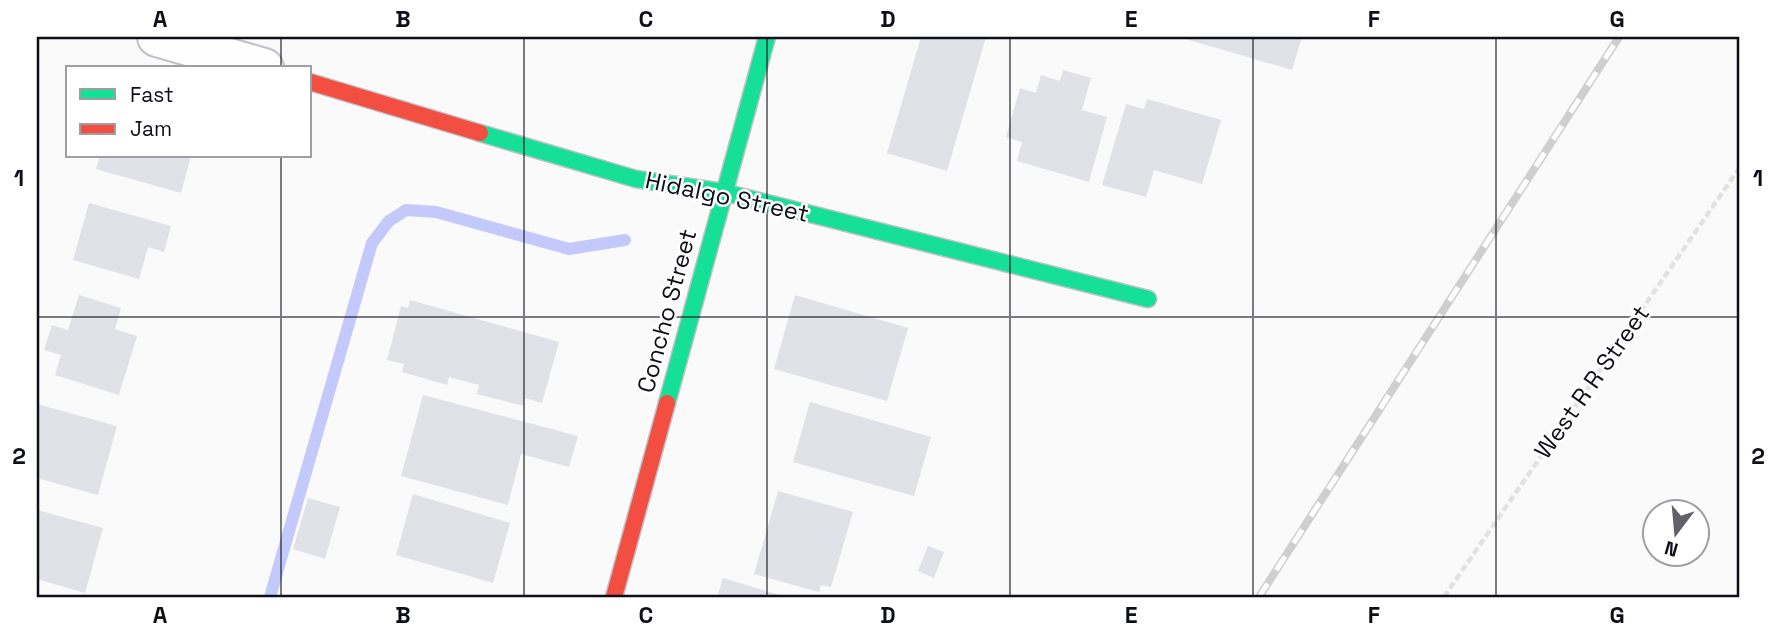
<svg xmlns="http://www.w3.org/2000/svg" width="1777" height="634" font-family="'Space Grotesk',sans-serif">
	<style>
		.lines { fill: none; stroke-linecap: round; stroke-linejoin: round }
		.stream { stroke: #c3cafb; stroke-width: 12 }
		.building { fill: #e1e2e8 }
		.street-casing { stroke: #c0c1c6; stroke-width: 42 }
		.fast-casing { stroke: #c0c1c6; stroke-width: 19 }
		.jam-casing { stroke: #c0c1c6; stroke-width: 19 }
		.path { stroke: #e2e2e3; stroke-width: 4.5; stroke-dasharray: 7 3.5; stroke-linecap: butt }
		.street { stroke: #fefefe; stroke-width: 38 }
		.fast { stroke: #16e098; stroke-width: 16 }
		.jam { stroke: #f24e42; stroke-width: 16 }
		.rail-casing { stroke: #cfcfcf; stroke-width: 8 }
		.rail { stroke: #fff; stroke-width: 5; stroke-dasharray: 16; stroke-linecap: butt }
		.grid { fill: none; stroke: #0e0f18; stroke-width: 2; stroke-opacity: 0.55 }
		.labels { text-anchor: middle; stroke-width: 5; stroke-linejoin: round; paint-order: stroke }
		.street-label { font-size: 24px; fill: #0e0f18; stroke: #fff }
		.neatline { fill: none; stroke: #0e0f18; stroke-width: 2.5 }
		.grid-label { font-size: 23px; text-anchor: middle; font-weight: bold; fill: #0e0f18 }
	</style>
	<rect width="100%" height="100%" fill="#fafafa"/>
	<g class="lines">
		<polyline class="stream" points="270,597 372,243 389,221 406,210 436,212 569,249 625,240"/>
	</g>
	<g class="building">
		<polygon points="921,37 986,37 947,171 887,153"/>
		<polygon points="1179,37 1302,37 1292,70"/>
		<polygon points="1063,70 1091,78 1082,110 1107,117 1089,182 1017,161 1022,142 1006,137 1020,88 1036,93 1041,75 1060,81"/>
		<polygon points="1147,99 1221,120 1202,184 1154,170 1146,197 1102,185 1126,104 1144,109"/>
		<polygon points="100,156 191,156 181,193 96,169"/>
		<polygon points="89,203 171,226 164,252 148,247 139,279 73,260"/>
		<polygon points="79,295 121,308 115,329 137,336 119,395 55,375 61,355 44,350 52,325 68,330"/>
		<polygon points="795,295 908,328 887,401 774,369"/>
		<polygon points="410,300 559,342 542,403 525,398 524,406 477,394 479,385 449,377 447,385 402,372 404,364 387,360 401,306 408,308"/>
		<polygon points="423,395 578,436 569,467 521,454 508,505 401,476"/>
		<polygon points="810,402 931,437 914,496 793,462"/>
		<polygon points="37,404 117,426 98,495 37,478"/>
		<polygon points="778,491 853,512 831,587 821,585 819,592 754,574"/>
		<polygon points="413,494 510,523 493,583 396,555"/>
		<polygon points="308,498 340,507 325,559 293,549"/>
		<polygon points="37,510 103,528 85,593 37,579"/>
		<polygon points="928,546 944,552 934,578 918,571"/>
		<polygon points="723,578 786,597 717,597"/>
	</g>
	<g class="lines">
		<g class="street-casing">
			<polyline id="street" points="157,37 264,68"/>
		</g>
		<g class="fast-casing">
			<g id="fast">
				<polyline points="480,133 636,179 723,192 1148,299"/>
				<polyline points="667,403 767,37"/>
			</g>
		</g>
		<g class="jam-casing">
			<g id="jam">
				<polyline points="310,82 480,133"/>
				<polyline points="614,597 667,403"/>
			</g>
		</g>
		<polyline class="path" points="1444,597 1740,167"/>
		<use href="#street" class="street"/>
		<use href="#fast" class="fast"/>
		<use href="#jam" class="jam"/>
		<g class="rail-casing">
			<polyline id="rail" points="1259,597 1619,37"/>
		</g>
		<use href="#rail" class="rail"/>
	</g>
	<path class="grid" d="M281,37V68M524,37V597M767,37V597M1010,37V597M1253,37V597M1496,37V597M281,156V597M37,317H1740"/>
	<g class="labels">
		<g class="street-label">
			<text transform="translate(727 197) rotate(12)" y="8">Hidalgo Street</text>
			<text transform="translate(667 311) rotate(-75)" y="8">Concho Street</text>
			<text transform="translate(1592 382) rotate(-55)" y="8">West R R Street</text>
		</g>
	</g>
	<rect width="1777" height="634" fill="none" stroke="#ffffff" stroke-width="77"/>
	<rect x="66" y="66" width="245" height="91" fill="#ffffff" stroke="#9f9fa3" stroke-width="2"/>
	<rect x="80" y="89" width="35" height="10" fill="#16e098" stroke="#9f9fa3" stroke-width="2"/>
	<text x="130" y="102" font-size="21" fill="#0e0f18">Fast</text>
	<rect x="80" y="124" width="35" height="10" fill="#f24e42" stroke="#9f9fa3" stroke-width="2"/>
	<text x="130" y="136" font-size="21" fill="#0e0f18">Jam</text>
	<g transform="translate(1676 533) rotate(196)"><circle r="33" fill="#ffffff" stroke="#9f9fa3" stroke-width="2"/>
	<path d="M0-5L12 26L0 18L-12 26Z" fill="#616167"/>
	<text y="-10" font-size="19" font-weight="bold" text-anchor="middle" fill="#0e0f18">N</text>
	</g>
	<rect x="38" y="38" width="1700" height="558" class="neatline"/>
	<g class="grid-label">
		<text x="160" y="27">A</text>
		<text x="403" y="27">B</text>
		<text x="646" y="27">C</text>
		<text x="888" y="27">D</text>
		<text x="1131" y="27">E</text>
		<text x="1374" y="27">F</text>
		<text x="1617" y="27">G</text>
		<text x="19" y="186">1</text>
		<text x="1758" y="186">1</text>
		<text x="19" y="464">2</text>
		<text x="1758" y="464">2</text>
		<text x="160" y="623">A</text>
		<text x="403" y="623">B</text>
		<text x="646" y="623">C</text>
		<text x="888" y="623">D</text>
		<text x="1131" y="623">E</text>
		<text x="1374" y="623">F</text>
		<text x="1617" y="623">G</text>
	</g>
</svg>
